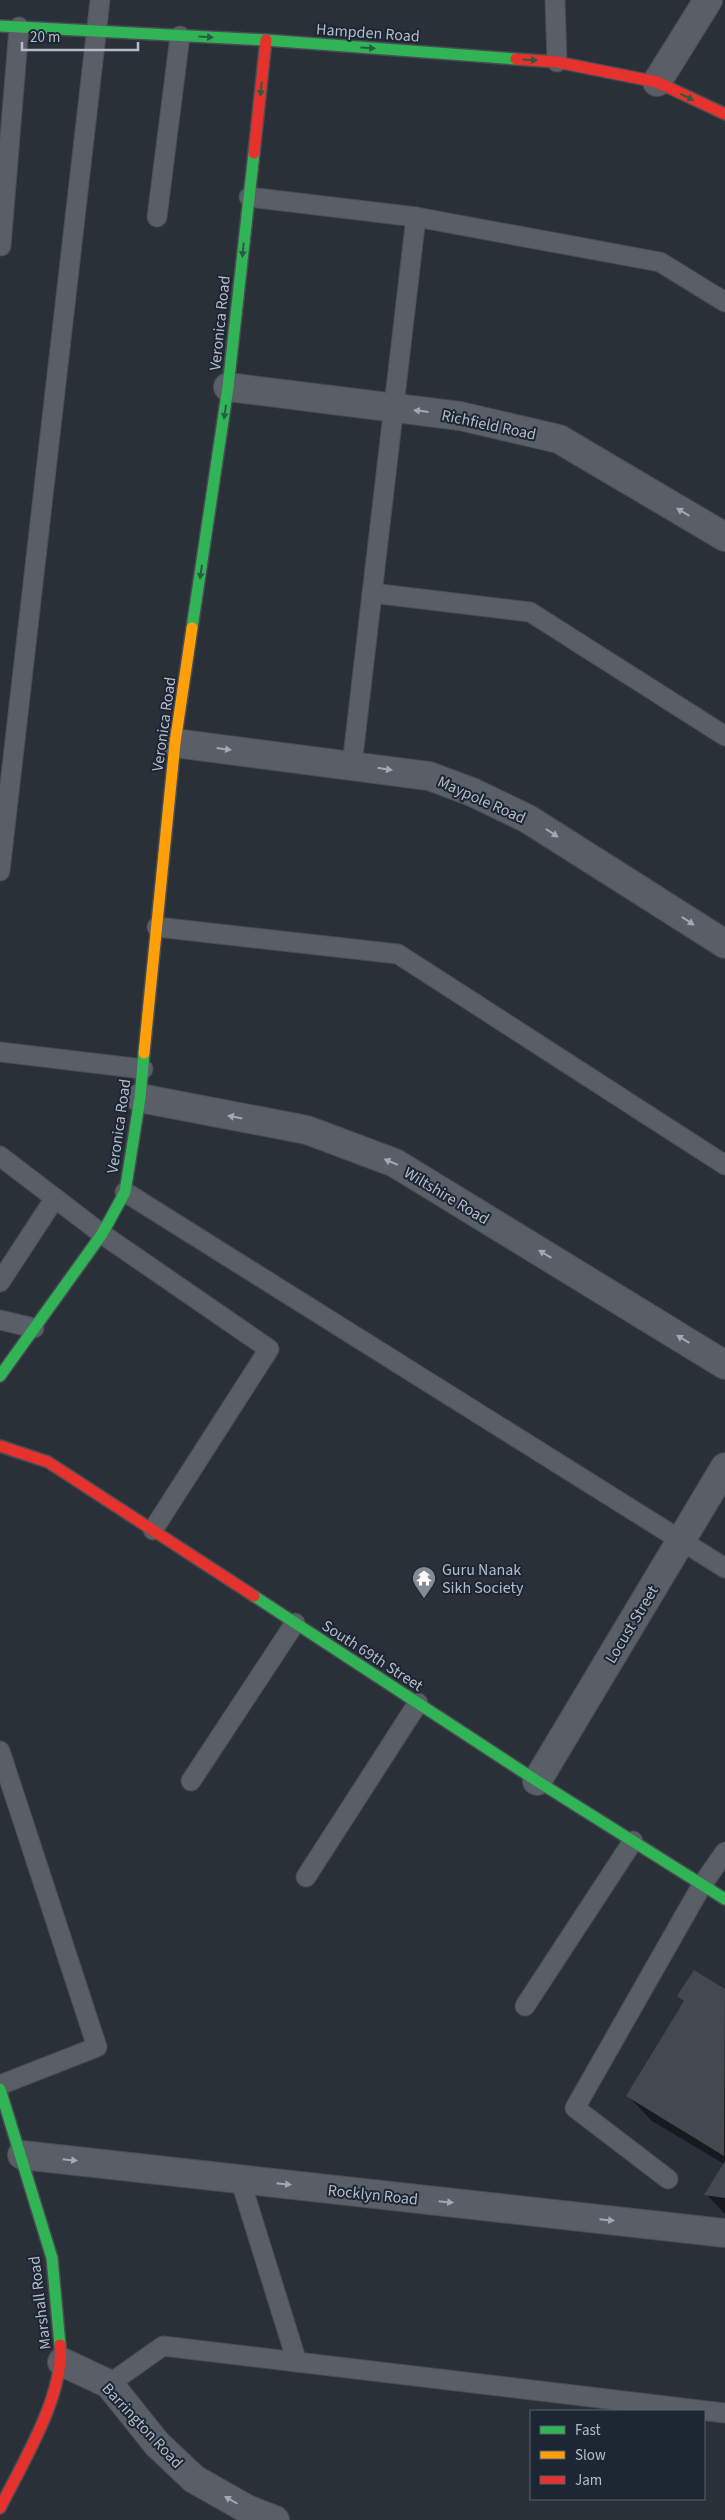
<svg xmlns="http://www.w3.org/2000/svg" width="725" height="2520" font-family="'Source Sans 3',sans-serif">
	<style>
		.shadow { fill: #0007 }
		.building { fill: #444950 }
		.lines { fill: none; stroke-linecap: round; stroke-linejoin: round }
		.lane-casing { stroke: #484c53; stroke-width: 21 }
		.street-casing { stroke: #484c53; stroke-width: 30 }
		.fast-casing { stroke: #484c53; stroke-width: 14 }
		.slow-casing { stroke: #484c53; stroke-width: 14 }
		.jam-casing { stroke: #484c53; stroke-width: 14 }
		.lane { stroke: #5a5e66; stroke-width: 19 }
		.street { stroke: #5a5e66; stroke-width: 28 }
		.fast { stroke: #30b455; stroke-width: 11 }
		.slow { stroke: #ff9f0a; stroke-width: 11 }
		.jam { stroke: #e5322d; stroke-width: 11 }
		.oneway { fill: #255f41 }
		.oneway2 { fill: #a2a9b5 }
		.labels { text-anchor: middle; stroke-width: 4; stroke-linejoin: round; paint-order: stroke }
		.street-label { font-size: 16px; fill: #b4bcc9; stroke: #1d2633 }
		.poi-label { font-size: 16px; fill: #b4bcc9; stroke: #1d2633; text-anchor: start }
	</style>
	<rect width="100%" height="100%" fill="#2a3038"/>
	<polygon class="shadow" points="695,1971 725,1990 725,2214 706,2194 724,2164 652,2121 628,2096 685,2002 679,1996"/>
	<g class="building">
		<polygon points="694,1970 725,1989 724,2156 626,2096 684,2001 677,1996"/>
		<polygon points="725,2161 725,2198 704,2195"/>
	</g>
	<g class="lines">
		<g class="lane-casing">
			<g id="lane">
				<polyline points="555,0 557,62"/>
				<polyline points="249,197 416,217 660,262 725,302"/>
				<polyline points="157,217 180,36"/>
				<polyline points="1,246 19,27"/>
				<polyline points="372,593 530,612 725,736"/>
				<polyline points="352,765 416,217"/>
				<polyline points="0,871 100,0"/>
				<polyline points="157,927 398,954 725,1165"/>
				<polyline points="0,1052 143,1069"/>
				<polyline points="0,1156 102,1234 269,1349 153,1530"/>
				<polyline points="125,1192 725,1568"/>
				<polyline points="0,1282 55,1198"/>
				<polyline points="0,1320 34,1328"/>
				<polyline points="0,1751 97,2047 0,2085"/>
				<polyline points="191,1781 295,1623"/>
				<polyline points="306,1877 418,1703"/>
				<polyline points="525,2006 633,1841"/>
				<polyline points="240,2179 297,2362"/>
				<polyline points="668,2179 575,2108 702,1885 725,1852"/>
				<polyline points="109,2384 163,2346 725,2413"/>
			</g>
		</g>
		<g class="street-casing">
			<g id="street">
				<polyline points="657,82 708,0"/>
				<polyline points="228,387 460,416 559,439 725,537"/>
				<polyline points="175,743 429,776 472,792 528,819 725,944"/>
				<polyline points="140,1098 307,1130 395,1163 725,1365"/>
				<polyline points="537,1781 725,1467"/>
				<polyline points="22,2155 725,2233"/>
				<polyline points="62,2362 109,2384 157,2444 194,2479 247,2509 275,2520"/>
			</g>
		</g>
		<g class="fast-casing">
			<g id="fast">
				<polyline points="0,26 266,40 516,59"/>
				<polyline points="192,628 228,387 254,153"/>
				<polyline points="0,1376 102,1234 125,1192 140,1098 144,1053"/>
				<polyline points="254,1596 537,1781 725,1899"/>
				<polyline points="0,2089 52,2258 60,2345"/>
			</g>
		</g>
		<g class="slow-casing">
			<polyline id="slow" points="144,1053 175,743 192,628"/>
		</g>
		<g class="jam-casing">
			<g id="jam">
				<polyline points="516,59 557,62 657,82 725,114"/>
				<polyline points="254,153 266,40"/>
				<polyline points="0,1446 48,1462 254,1596"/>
				<path d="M0,2508C22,2464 65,2394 60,2345"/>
			</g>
		</g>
		<use href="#lane" class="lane"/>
		<use href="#street" class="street"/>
		<use href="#fast" class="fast"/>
		<use href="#slow" class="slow"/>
		<use href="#jam" class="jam"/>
	</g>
	<defs><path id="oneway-solid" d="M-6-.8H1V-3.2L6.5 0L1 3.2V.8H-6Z" transform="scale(1.25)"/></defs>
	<g class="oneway">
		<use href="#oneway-solid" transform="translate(206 37) rotate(3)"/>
		<use href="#oneway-solid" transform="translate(368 48) rotate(4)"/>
		<use href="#oneway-solid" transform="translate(530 60) rotate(4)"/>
		<use href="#oneway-solid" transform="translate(261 89) rotate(96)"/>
		<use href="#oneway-solid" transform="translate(687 97) rotate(25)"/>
		<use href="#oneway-solid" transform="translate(243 250) rotate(96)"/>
		<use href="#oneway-solid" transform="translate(225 412) rotate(98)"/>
		<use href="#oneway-solid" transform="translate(201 572) rotate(98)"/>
	</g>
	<g class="oneway2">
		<use href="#oneway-solid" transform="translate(421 411) rotate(-173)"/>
		<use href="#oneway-solid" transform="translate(683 512) rotate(-149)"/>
		<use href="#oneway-solid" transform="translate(224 749) rotate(7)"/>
		<use href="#oneway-solid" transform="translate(385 769) rotate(9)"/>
		<use href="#oneway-solid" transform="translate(552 833) rotate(33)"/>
		<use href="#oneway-solid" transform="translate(688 921) rotate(33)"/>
		<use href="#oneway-solid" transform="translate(235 1117) rotate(-169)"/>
		<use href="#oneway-solid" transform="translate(391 1162) rotate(-157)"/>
		<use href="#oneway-solid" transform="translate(545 1254) rotate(-149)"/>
		<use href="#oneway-solid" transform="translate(683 1339) rotate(-149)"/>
		<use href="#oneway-solid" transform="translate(70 2160) rotate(6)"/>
		<use href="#oneway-solid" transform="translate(284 2184) rotate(6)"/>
		<use href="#oneway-solid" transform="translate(446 2202) rotate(6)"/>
		<use href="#oneway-solid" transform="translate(607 2220) rotate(6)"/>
		<use href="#oneway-solid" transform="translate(231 2500) rotate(-150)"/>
	</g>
	<defs>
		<g id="temple-pin" transform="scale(1.25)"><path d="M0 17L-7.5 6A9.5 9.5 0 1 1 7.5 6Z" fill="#848b96" stroke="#1d2633"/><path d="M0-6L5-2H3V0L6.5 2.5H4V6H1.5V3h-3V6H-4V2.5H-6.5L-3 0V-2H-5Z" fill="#fff"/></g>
	</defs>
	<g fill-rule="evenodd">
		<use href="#temple-pin" x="424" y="1578"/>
	</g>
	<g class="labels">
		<g class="street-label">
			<text transform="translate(368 32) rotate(4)" y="6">Hampden Road</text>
			<text transform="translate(219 323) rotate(-84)" y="6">Veronica Road</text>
			<text transform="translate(489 424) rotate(12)" y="6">Richfield Road</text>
			<text transform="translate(163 724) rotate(-82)" y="6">Veronica Road</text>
			<text transform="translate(482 799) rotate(24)" y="6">Maypole Road</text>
			<text transform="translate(118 1126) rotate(-82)" y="6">Veronica Road</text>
			<text transform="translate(447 1195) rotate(31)" y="6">Wiltshire Road</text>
			<text transform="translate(631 1624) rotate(-59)" y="6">Locust Street</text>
			<text transform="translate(373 1655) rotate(33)" y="6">South 69th Street</text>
			<text transform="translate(373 2194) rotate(6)" y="6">Rocklyn Road</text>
			<text transform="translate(39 2303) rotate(-97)" y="6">Marshall Road</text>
			<text transform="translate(143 2425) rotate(47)" y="6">Barrington Road</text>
		</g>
		<g class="poi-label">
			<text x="442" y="1575">Guru Nanak<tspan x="442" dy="18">Sikh Society</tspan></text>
		</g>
	</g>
	<rect x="530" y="2410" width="175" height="90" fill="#1d2633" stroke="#59626f"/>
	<rect x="540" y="2426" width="25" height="8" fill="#30b455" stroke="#59626f"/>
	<text x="575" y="2435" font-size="15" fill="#b4bcc9">Fast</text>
	<rect x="540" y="2451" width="25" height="8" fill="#ff9f0a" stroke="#59626f"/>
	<text x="575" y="2460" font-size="15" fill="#b4bcc9">Slow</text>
	<rect x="540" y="2476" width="25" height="8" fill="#e5322d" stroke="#59626f"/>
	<text x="575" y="2485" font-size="15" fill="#b4bcc9">Jam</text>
	<path d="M22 42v8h116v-8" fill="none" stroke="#b4bcc9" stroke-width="2.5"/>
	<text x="30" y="42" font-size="15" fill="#b4bcc9" stroke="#1d2633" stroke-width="4" paint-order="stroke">20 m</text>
</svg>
